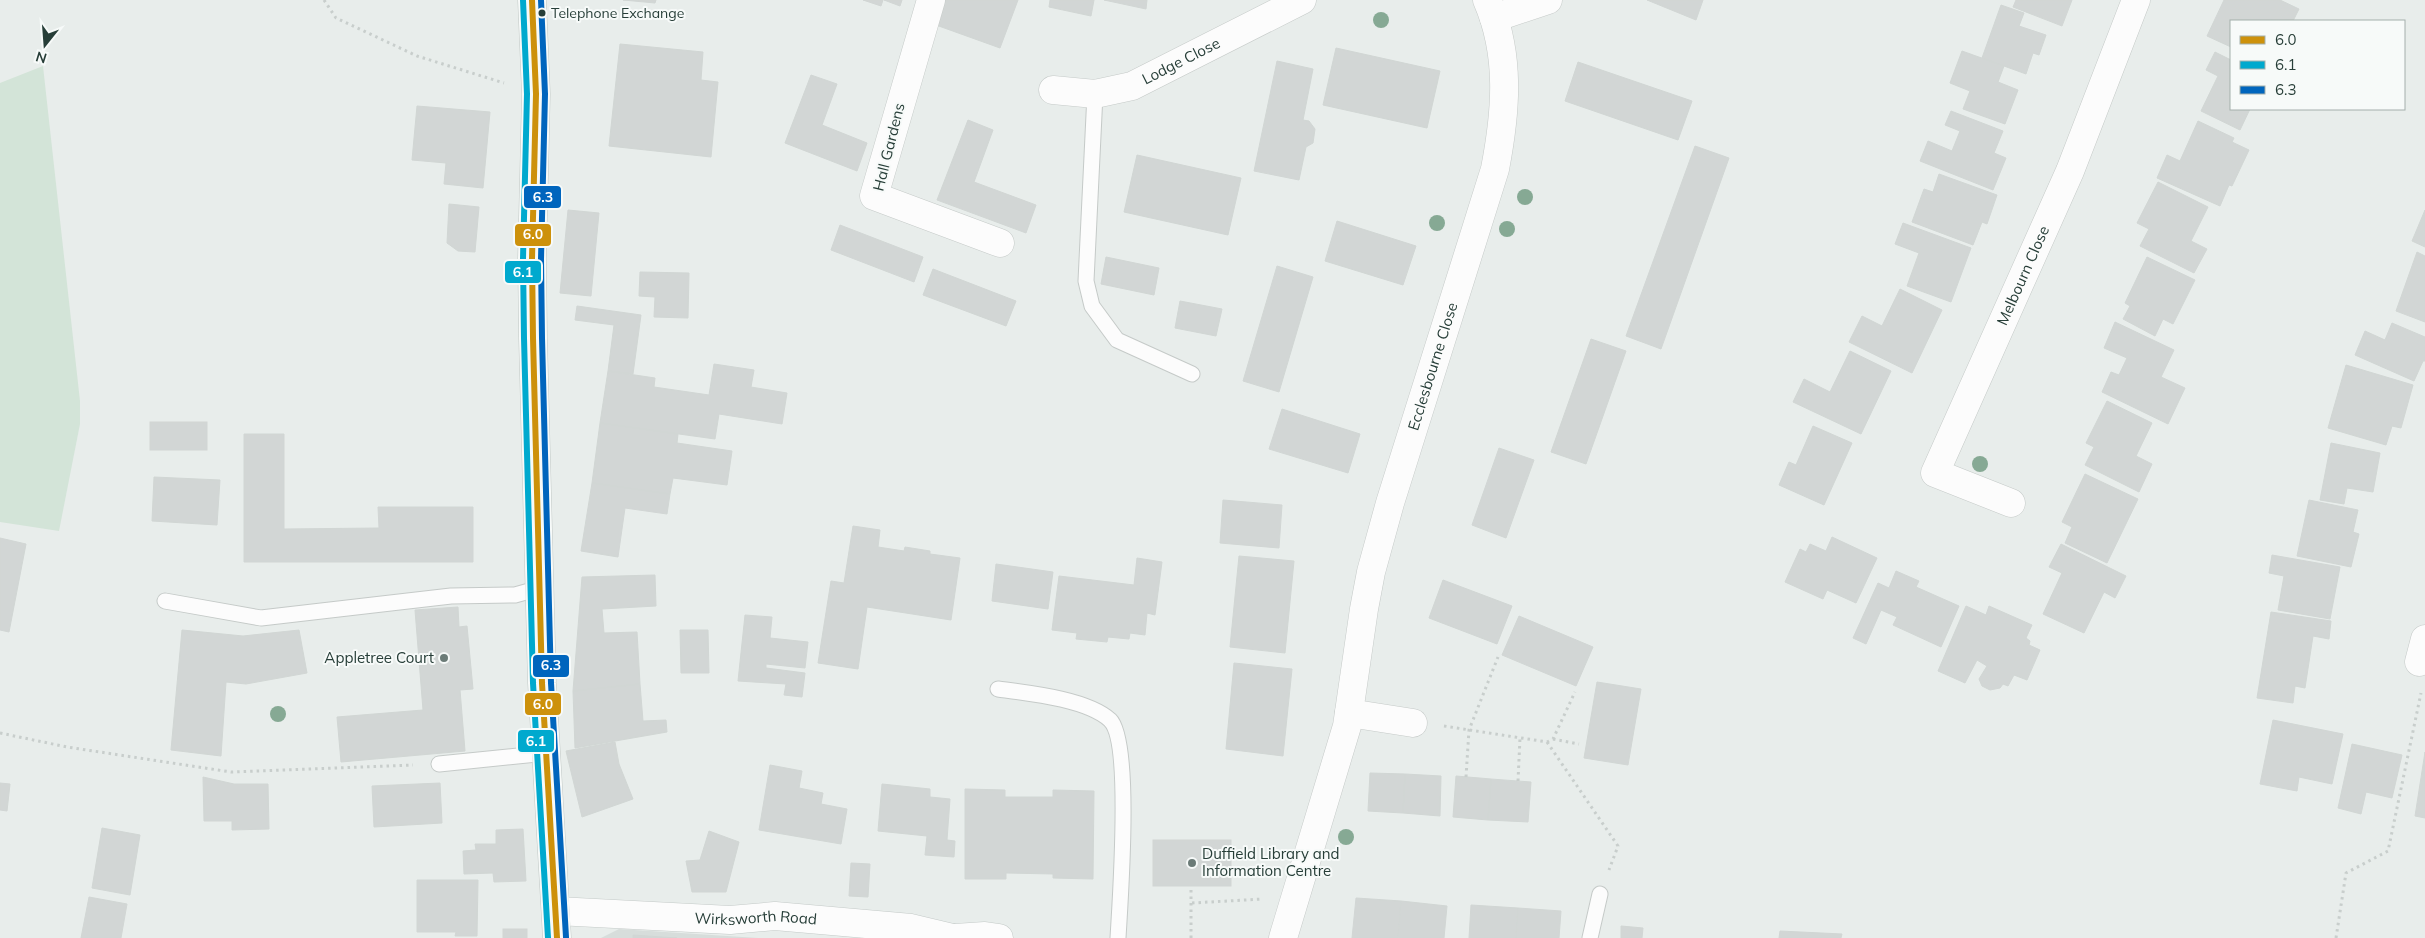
<svg xmlns="http://www.w3.org/2000/svg" width="2425" height="938" font-family="Mulish,sans-serif">
	<style>
		.built { fill: #d7dddb }
		.green { fill: #d3e4d8 }
		.building { fill: #d2d6d5; stroke: #d1d6d4 }
		.lines { fill: none; stroke-linecap: round; stroke-linejoin: round }
		.lane-casing { stroke: #c5cac8; stroke-width: 17 }
		.street-casing { stroke: #c5cac8; stroke-width: 29 }
		.secondary-casing { stroke: #c4cac8; stroke-width: 29 }
		.highway-casing { stroke: #c4cbc8; stroke-width: 29 }
		.path { stroke: #c8cecc; stroke-width: 3; stroke-dasharray: 2.5 4; stroke-linecap: butt }
		.lane { stroke: #fcfcfc; stroke-width: 15 }
		.street { stroke: #fcfcfc; stroke-width: 28 }
		.secondary { stroke: #fcfcfc; stroke-width: 28 }
		.highway { stroke: #bdc3c1; stroke-width: 28 }
		.bus-1-casing { stroke: #f7faf9; stroke-width: 10 }
		.bus-2-casing { stroke: #f7faf9; stroke-width: 10 }
		.bus-3-casing { stroke: #f7faf9; stroke-width: 10 }
		.bus-1 { stroke: #cd910b; stroke-width: 6 }
		.bus-2 { stroke: #00a9ce; stroke-width: 6 }
		.bus-3 { stroke: #0065bd; stroke-width: 6 }
		.tree { fill: #86a994 }
		.bus-dot { fill: #273e38; stroke: #f7faf9; stroke-width: 2 }
		.poi-dot { fill: #6b7b77; stroke: #f7faf9; stroke-width: 2 }
		.labels { text-anchor: middle; stroke-width: 4; stroke-linejoin: round; paint-order: stroke }
		.bus-label { font-size: 14px; fill: #273e38; stroke: #f7faf9; text-anchor: start }
		.street-label { font-size: 15px; fill: #273e38; stroke: #f7faf9 }
		.poi-label { font-size: 15px; fill: #273e38; stroke: #f7faf9; text-anchor: end }
		.line-badge { stroke: #f7faf9; stroke-width: 2 }
		.badge-label { font-size: 14px; text-anchor: middle; font-weight: bold; fill: #fff }
	</style>
	<rect width="100%" height="100%" fill="#e8edeb"/>
	<polygon class="built" points="619,929 758,938 601,938"/>
	<polygon class="green" points="43,66 80,401 80,424 59,531 0,522 0,83"/>
	<g class="building">
		<polygon points="623,0 656,0 655,3"/>
		<polygon points="863,0 883,0 881,6"/>
		<polygon points="884,0 902,0 900,6"/>
		<polygon points="945,0 1018,0 1000,48 936,25"/>
		<polygon points="1050,0 1094,0 1091,16 1049,7"/>
		<polygon points="1104,0 1147,0 1146,9"/>
		<polygon points="1647,0 1703,0 1696,20"/>
		<polygon points="2016,0 2072,0 2062,26 2013,7"/>
		<polygon points="2224,0 2280,0 2299,9 2293,21 2231,21 2231,47 2207,36"/>
		<polygon points="2001,5 2024,13 2019,26 2046,35 2039,55 2033,53 2026,74 1982,58"/>
		<polygon points="620,44 703,52 701,80 718,82 711,157 609,146"/>
		<polygon points="1336,48 1440,71 1427,128 1323,105"/>
		<polygon points="1962,51 2004,66 1998,82 2018,90 2005,124 1963,109 1970,91 1950,83"/>
		<polygon points="2215,52 2231,60 2231,109 2250,109 2240,130 2201,111 2218,76 2206,70"/>
		<polygon points="1277,61 1313,69 1303,120 1309,121 1315,129 1313,143 1306,147 1299,180 1254,171"/>
		<polygon points="1578,62 1692,101 1678,140 1565,101"/>
		<polygon points="811,75 837,84 822,125 867,143 857,171 785,143"/>
		<polygon points="417,106 490,112 483,188 444,184 446,163 412,160"/>
		<polygon points="1951,111 2003,131 1994,153 2006,158 1993,190 1920,161 1928,141 1952,151 1960,131 1945,125"/>
		<polygon points="968,120 993,130 974,182 1036,205 1026,233 937,200"/>
		<polygon points="2198,121 2234,138 2232,142 2249,150 2232,186 2229,185 2220,206 2157,178 2167,155 2180,161"/>
		<polygon points="1695,146 1729,158 1661,349 1626,336"/>
		<polygon points="1137,155 1241,178 1228,235 1124,212"/>
		<polygon points="1939,174 1997,195 1987,224 1982,222 1973,245 1912,222 1924,189 1933,192"/>
		<polygon points="2158,182 2208,207 2191,241 2207,249 2194,273 2140,246 2149,229 2137,223"/>
		<polygon points="449,204 479,207 475,252 458,251 447,243"/>
		<polygon points="568,210 599,213 591,296 560,293"/>
		<polygon points="2425,210 2425,247 2412,241"/>
		<polygon points="1337,221 1416,246 1403,285 1325,261"/>
		<polygon points="1903,223 1971,248 1951,302 1907,286 1919,253 1895,244"/>
		<polygon points="840,225 923,257 914,282 831,250"/>
		<polygon points="2417,252 2425,256 2425,322 2396,311"/>
		<polygon points="1106,257 1159,268 1154,295 1101,284"/>
		<polygon points="2147,257 2195,280 2173,324 2163,319 2155,336 2123,319 2130,306 2125,303"/>
		<polygon points="1277,266 1313,277 1279,392 1243,381"/>
		<polygon points="933,269 1016,301 1006,326 923,295"/>
		<polygon points="640,272 689,273 688,318 654,317 655,297 639,296"/>
		<polygon points="1900,289 1942,310 1912,373 1849,342 1862,316 1882,326"/>
		<polygon points="1180,301 1222,309 1216,336 1175,328"/>
		<polygon points="577,306 641,315 633,374 608,371 614,325 575,320"/>
		<polygon points="2115,322 2174,350 2161,377 2185,388 2168,424 2102,392 2111,372 2119,375 2127,358 2104,348"/>
		<polygon points="2392,323 2425,337 2425,361 2423,361 2414,381 2355,355 2365,331 2385,340"/>
		<polygon points="1591,339 1626,351 1586,464 1551,452"/>
		<polygon points="1850,351 1891,371 1861,434 1793,402 1804,379 1830,392"/>
		<polygon points="714,364 754,370 751,387 787,393 782,424 719,414 715,439 600,423 608,371 655,378 654,387 709,395"/>
		<polygon points="2346,365 2413,385 2401,428 2392,426 2386,445 2328,428"/>
		<polygon points="2107,401 2152,423 2136,456 2152,464 2139,492 2085,465 2094,447 2086,443"/>
		<polygon points="1282,409 1360,434 1348,473 1269,449"/>
		<rect x="150" y="422" width="57" height="28"/>
		<polygon points="600,423 678,434 677,443 732,451 727,485 673,478 670,494 592,483"/>
		<polygon points="1813,426 1852,443 1824,505 1779,485 1789,462 1796,465"/>
		<polygon points="244,434 284,434 284,529 379,528 378,507 473,507 473,562 244,562"/>
		<polygon points="2331,443 2380,453 2373,492 2347,488 2344,504 2320,500"/>
		<polygon points="1499,448 1534,460 1506,538 1472,525"/>
		<polygon points="2085,474 2138,499 2107,563 2065,543 2072,527 2062,522"/>
		<polygon points="154,477 220,480 217,525 152,521"/>
		<polygon points="592,483 670,494 667,514 625,508 618,557 581,551"/>
		<polygon points="1223,500 1282,505 1279,548 1220,543"/>
		<polygon points="2309,500 2358,510 2353,532 2359,534 2351,567 2297,556"/>
		<polygon points="853,526 880,530 878,547 904,551 905,547 930,551 930,554 960,558 951,620 867,607 858,669 818,663 831,581 844,583"/>
		<polygon points="1832,537 1877,558 1856,603 1827,590 1823,599 1785,582 1800,549 1806,552 1810,544 1826,551"/>
		<polygon points="0,538 26,544 9,632 0,630"/>
		<polygon points="2061,544 2126,576 2115,598 2104,592 2084,633 2043,614 2062,573 2049,567"/>
		<polygon points="2272,555 2340,567 2330,619 2278,610 2284,576 2269,573"/>
		<polygon points="1239,556 1294,561 1285,653 1230,647"/>
		<polygon points="1137,558 1162,562 1155,615 1147,613 1145,635 1130,633 1129,639 1108,637 1107,642 1076,639 1077,633 1052,630 1059,576 1134,585"/>
		<polygon points="996,564 1053,572 1048,609 992,601"/>
		<polygon points="1896,571 1919,581 1916,587 1959,606 1941,647 1893,625 1897,617 1881,610 1866,644 1853,638 1878,583 1889,588"/>
		<polygon points="655,575 656,606 602,609 604,633 637,632 640,684 573,691 582,577"/>
		<polygon points="1443,580 1512,606 1497,644 1429,618"/>
		<polygon points="1966,606 1986,615 1989,606 2032,625 2026,638 2030,641 2029,645 2040,650 2027,680 2014,675 2008,686 2003,684 2000,688 1990,690 1982,686 1979,679 1987,666 1977,660 1965,683 1938,671"/>
		<polygon points="458,607 459,627 467,626 473,689 460,690 465,751 341,762 337,717 423,710 415,610"/>
		<polygon points="2271,612 2331,621 2329,639 2313,636 2305,688 2295,686 2293,703 2257,698"/>
		<polygon points="745,615 772,617 770,638 808,642 805,668 766,664 766,668 805,673 802,697 784,695 786,684 738,681"/>
		<polygon points="1519,616 1593,647 1576,686 1502,655"/>
		<polygon points="182,630 243,636 299,630 307,673 246,684 226,682 221,756 171,750"/>
		<polygon points="680,630 708,630 709,673 681,673"/>
		<polygon points="1234,663 1292,669 1283,756 1226,749"/>
		<polygon points="1597,682 1641,689 1628,765 1584,758"/>
		<polygon points="640,684 643,721 666,720 667,732 575,748 573,691"/>
		<polygon points="2273,720 2343,734 2332,784 2299,777 2297,791 2260,784"/>
		<polygon points="615,742 619,764 633,799 582,817 566,751"/>
		<polygon points="2352,744 2402,755 2392,798 2366,792 2361,814 2338,808"/>
		<polygon points="2425,752 2425,818 2415,816"/>
		<polygon points="770,765 802,771 799,788 823,793 821,804 847,809 841,844 759,830"/>
		<polygon points="1370,773 1405,774 1403,813 1368,811"/>
		<polygon points="1405,774 1441,776 1440,816 1403,813"/>
		<polygon points="1456,776 1491,779 1488,820 1453,817"/>
		<polygon points="203,777 234,784 268,784 269,829 232,830 232,821 204,821"/>
		<polygon points="1491,779 1531,782 1528,822 1488,820"/>
		<polygon points="0,783 10,784 7,811 0,810"/>
		<polygon points="440,783 442,823 374,827 372,786"/>
		<polygon points="882,784 930,789 930,797 950,799 947,840 955,841 954,857 925,855 927,836 878,831"/>
		<polygon points="965,789 1005,790 1005,797 1053,797 1053,790 1094,791 1093,879 1053,878 1053,874 1006,873 1006,879 965,879"/>
		<polygon points="102,828 140,835 130,895 92,888"/>
		<polygon points="523,829 526,881 494,882 493,873 464,874 463,851 476,850 475,844 496,844 496,830"/>
		<polygon points="709,831 739,842 726,892 692,892 686,861 700,860"/>
		<rect x="1153" y="840" width="78" height="46"/>
		<polygon points="851,863 870,864 868,897 849,896"/>
		<polygon points="417,880 478,880 477,936 455,936 456,932 417,932"/>
		<polygon points="89,897 127,904 121,938 81,938"/>
		<polygon points="1356,898 1401,901 1398,938 1352,938"/>
		<polygon points="1401,901 1447,906 1444,938 1398,938"/>
		<polygon points="1471,905 1518,908 1516,938 1469,938"/>
		<polygon points="1518,908 1561,911 1559,938 1516,938"/>
		<polygon points="1621,926 1643,928 1642,938 1621,938"/>
		<rect x="503" y="929" width="24" height="9"/>
		<polygon points="1780,931 1842,934 1841,938 1779,938"/>
		<polygon points="633,935 677,938 633,938"/>
	</g>
	<g class="lines">
		<g class="lane-casing">
			<g id="lane">
				<polyline points="1095,94 1086,281 1092,306 1117,340 1192,374"/>
				<polyline points="165,601 261,618 451,596 515,595 540,588"/>
				<path d="M998,689C1028,693 1087,699 1110,720C1132,741 1120,902 1118,938"/>
				<polyline points="439,764 547,753"/>
				<polyline points="1590,938 1600,894"/>
			</g>
		</g>
		<g class="street-casing">
			<g id="street">
				<polyline points="931,0 874,196 1000,243"/>
				<polyline points="1494,18 1548,0"/>
				<path id="s1" d="M1053,90L1095,94L1132,86L1302,0"/>
				<path id="s2" d="M2011,503L1935,473L2070,171L2136,0"/>
				<polyline points="2419,662 2425,639"/>
				<polyline points="1349,713 1413,723"/>
				<path id="s3" d="M1283,938L1347,726L1364,609L1371,572L1390,503L1495,169C1506,112 1511,55 1487,0"/>
			</g>
		</g>
		<g class="secondary-casing">
			<g id="secondary">
				<path id="s4" d="M557,911L730,920L775,916L911,928L953,938"/>
				<polyline points="955,938 985,936 999,938"/>
			</g>
		</g>
		<g class="highway-casing">
			<polyline id="highway" points="532,0 536,94 532,259 533,338 542,683 557,938"/>
		</g>
		<g class="path">
			<polyline points="324,0 336,18 417,56 504,83"/>
			<polyline points="1444,726 1547,742 1553,739 1575,692"/>
			<polyline points="0,733 67,747 231,772 413,765"/>
			<polyline points="1553,739 1579,744"/>
			<polyline points="1547,742 1618,846 1609,870"/>
			<polyline points="1466,777 1469,730 1498,657"/>
			<polyline points="1518,781 1520,738"/>
			<polyline points="1192,903 1262,899"/>
			<polyline points="1191,938 1191,886"/>
			<polyline points="2336,938 2346,873 2388,851 2421,693"/>
		</g>
		<use href="#lane" class="lane"/>
		<use href="#street" class="street"/>
		<use href="#secondary" class="secondary"/>
		<use href="#highway" class="highway"/>
		<g class="bus-1-casing">
			<polyline id="bus-1" points="532,0 536,94 532,259 533,338 542,683 557,938"/>
		</g>
		<g class="bus-2-casing">
			<polyline id="bus-2" points="523,0 527,94 523,259 524,338 533,683 548,938"/>
		</g>
		<g class="bus-3-casing">
			<polyline id="bus-3" points="541,0 545,94 541,259 542,338 551,683 566,937"/>
		</g>
		<use href="#bus-1" class="bus-1"/>
		<use href="#bus-2" class="bus-2"/>
		<use href="#bus-3" class="bus-3"/>
	</g>
	<g class="tree">
		<circle cx="1381" cy="20" r="8"/>
		<circle cx="1525" cy="197" r="8"/>
		<circle cx="1437" cy="223" r="8"/>
		<circle cx="1507" cy="229" r="8"/>
		<circle cx="1980" cy="464" r="8"/>
		<circle cx="278" cy="714" r="8"/>
		<circle cx="1346" cy="837" r="8"/>
	</g>
	<circle class="bus-dot" cx="542" cy="13" r="4.5"/>
	<g class="poi-dot">
		<circle cx="444" cy="658" r="5"/>
		<circle cx="1192" cy="863" r="5"/>
	</g>
	<g class="labels">
		<g class="bus-label">
			<text x="551" y="18">Telephone Exchange</text>
		</g>
		<g class="street-label">
			<text dy="5" stroke="none"><textPath href="#s1" startOffset="135">Lodge Close</textPath></text>
			<text transform="translate(889 147) rotate(-76)" y="5">Hall Gardens</text>
			<text dy="5" stroke="none"><textPath href="#s2" startOffset="298">Melbourn Close</textPath></text>
			<text dy="5" stroke="none"><textPath href="#s3" startOffset="592">Ecclesbourne Close</textPath></text>
			<text dy="5" stroke="none"><textPath href="#s4" startOffset="199">Wirksworth Road</textPath></text>
		</g>
		<g class="poi-label">
			<text x="434" y="663">Appletree Court</text>
			<text x="1202" y="859" text-anchor="start">Duffield Library and<tspan x="1202" dy="17">Information Centre</tspan></text>
		</g>
	</g>
	<g class="line-badge">
		<rect x="523" y="185" width="39" height="24" rx="5" fill="#0065bd"/>
		<rect x="514" y="223" width="38" height="24" rx="5" fill="#cd910b"/>
		<rect x="504" y="260" width="38" height="24" rx="5" fill="#00a9ce"/>
		<rect x="532" y="654" width="38" height="24" rx="5" fill="#0065bd"/>
		<rect x="524" y="692" width="38" height="24" rx="5" fill="#cd910b"/>
		<rect x="517" y="729" width="38" height="24" rx="5" fill="#00a9ce"/>
	</g>
	<g class="badge-label">
		<text x="543" y="202">6.3</text>
		<text x="533" y="239">6.0</text>
		<text x="523" y="277">6.1</text>
		<text x="551" y="670">6.3</text>
		<text x="543" y="709">6.0</text>
		<text x="536" y="746">6.1</text>
	</g>
	<rect x="2230" y="20" width="175" height="90" fill="#f7faf9" stroke="#a4afac"/>
	<rect x="2240" y="36" width="25" height="8" fill="#cd910b" stroke="#a4afac"/>
	<text x="2275" y="45" font-size="15" fill="#273e38">6.0</text>
	<rect x="2240" y="61" width="25" height="8" fill="#00a9ce" stroke="#a4afac"/>
	<text x="2275" y="70" font-size="15" fill="#273e38">6.1</text>
	<rect x="2240" y="86" width="25" height="8" fill="#0065bd" stroke="#a4afac"/>
	<text x="2275" y="95" font-size="15" fill="#273e38">6.3</text>
	<g transform="translate(45 45) rotate(197)" stroke="#f7faf9" stroke-width="4" paint-order="stroke">
	<path d="M0-4L9 19L0 12L-9 19Z" fill="#273e38"/>
	<text y="-8" font-size="14" font-weight="bold" text-anchor="middle" fill="#273e38">N</text>
	</g>
</svg>
